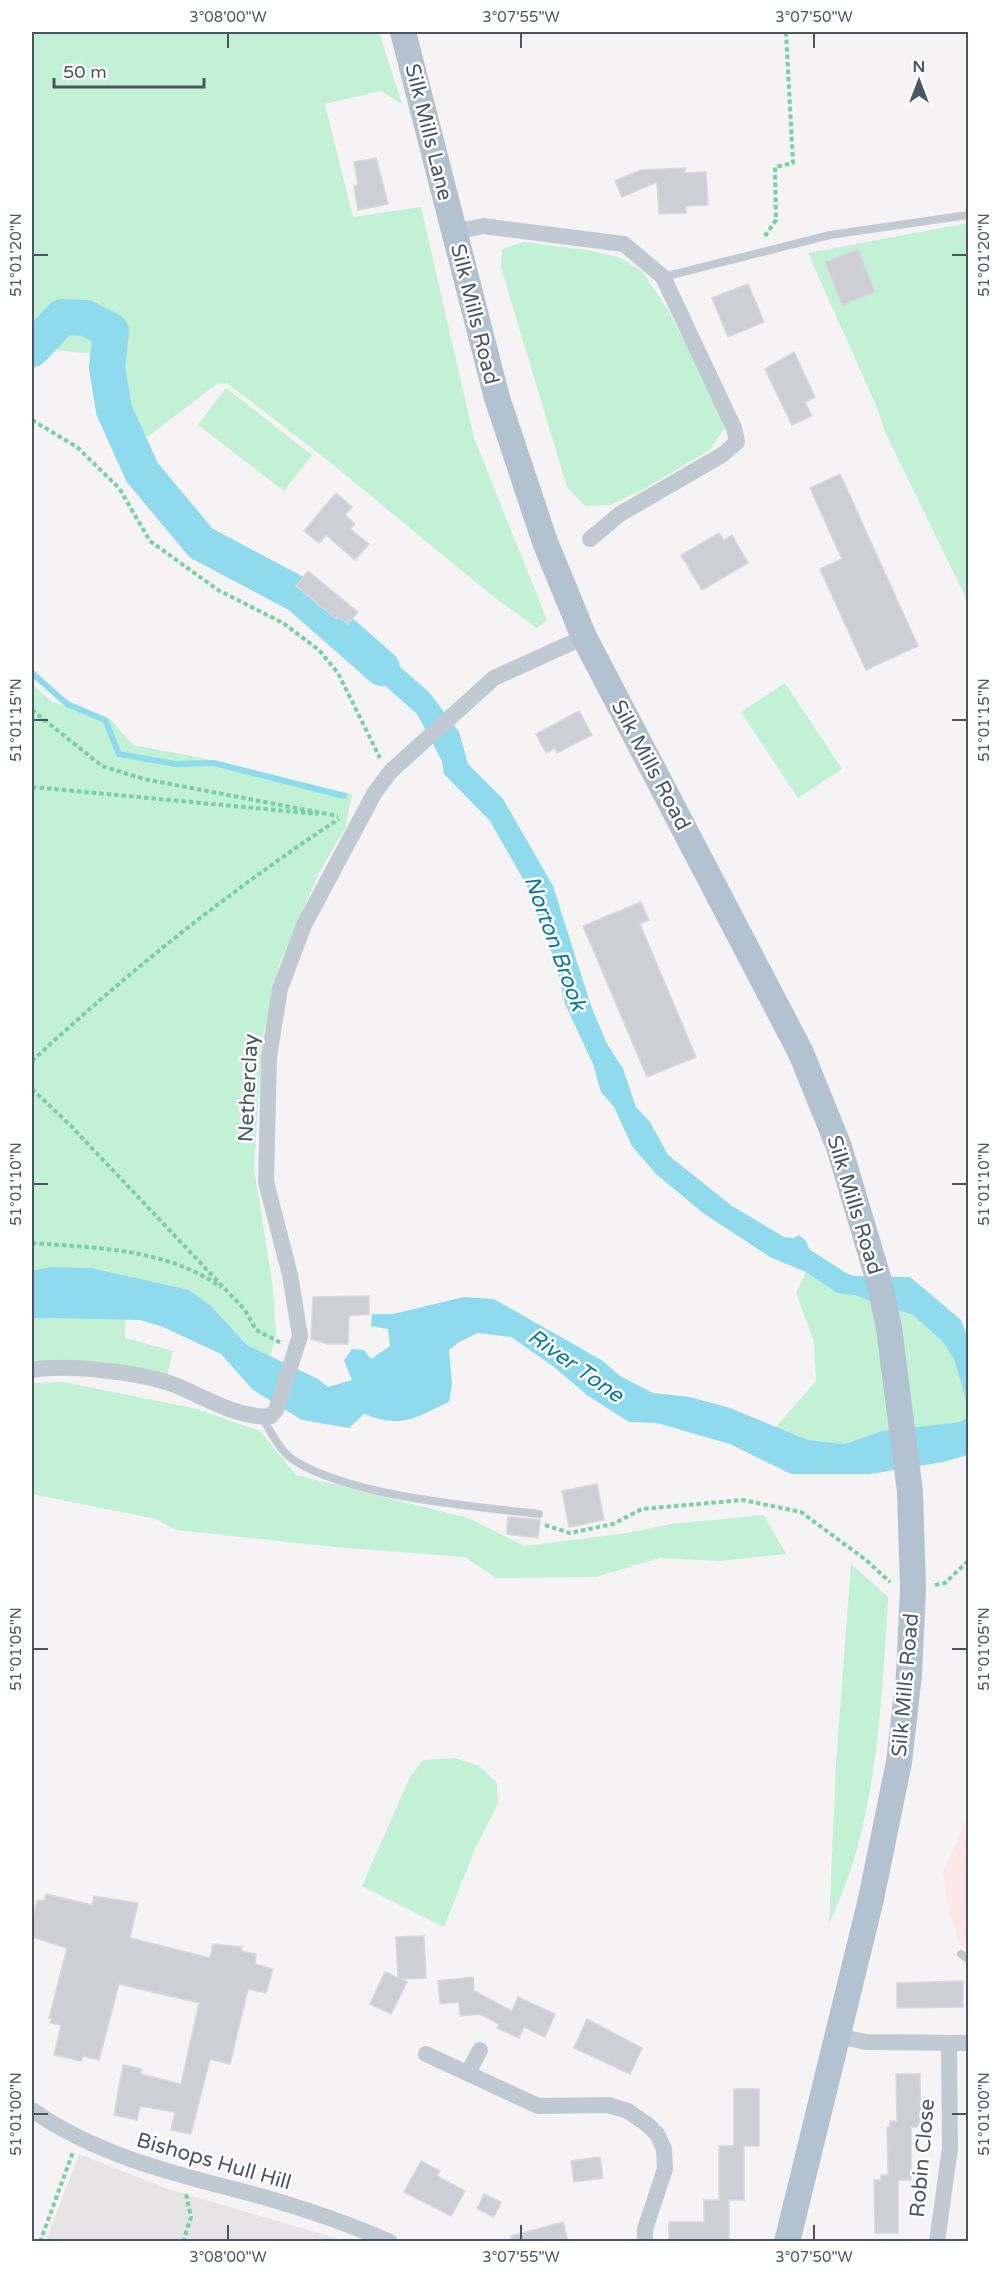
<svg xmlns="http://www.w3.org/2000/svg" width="1000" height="2273" font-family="'Varela Round',sans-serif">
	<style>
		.education { fill: #e6e4e5 }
		.medical { fill: #fce8e6 }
		.green { fill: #c3f1d5 }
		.water { fill: #90daee }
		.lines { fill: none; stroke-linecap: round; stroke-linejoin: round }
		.stream { stroke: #90daee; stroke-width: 6 }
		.river { stroke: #90daee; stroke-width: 36 }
		.building { fill: #cdcfd5; stroke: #d7d9de; stroke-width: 1.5 }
		.path { stroke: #7ad0a6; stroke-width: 4; stroke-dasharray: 4.5 3; stroke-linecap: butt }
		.service { stroke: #c1cad2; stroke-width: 8 }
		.minor { stroke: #c1cad2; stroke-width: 16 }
		.primary { stroke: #b3c2d1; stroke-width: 26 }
		.ticks { fill: none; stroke: #4a5661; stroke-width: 2 }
		.labels { text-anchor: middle; stroke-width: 5; stroke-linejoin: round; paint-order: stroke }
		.street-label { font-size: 21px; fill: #4a5661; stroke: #fff }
		.water-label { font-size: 22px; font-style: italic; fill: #0c7c9b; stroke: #fff }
		.neatline { fill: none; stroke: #4a5661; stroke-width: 2 }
		.ticks-label { font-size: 15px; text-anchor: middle; fill: #4a5661 }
	</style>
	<rect width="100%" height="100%" fill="#f5f3f3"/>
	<polygon class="education" points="79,2154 168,2189 339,2239 339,2242 46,2241"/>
	<polygon class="medical" points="968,1816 968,1950 961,1946 950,1916 943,1872"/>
	<g class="green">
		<polygon points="32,32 379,32 402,104 381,91 325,104 353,217 421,207 474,438 547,620 537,628 495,598 331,463 227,383 217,384 122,456 107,431 97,354 52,350 32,370"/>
		<polygon points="968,223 968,602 885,432 878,410 808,253"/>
		<polygon points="524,242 587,250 618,257 642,271 668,310 720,412 724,429 710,450 642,490 611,505 585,506 567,487 501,268 502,249"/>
		<polygon points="226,388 312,455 284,491 198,425"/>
		<polygon points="785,683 842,769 798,798 741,712"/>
		<polygon points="32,684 52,702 110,719 133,745 197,757 352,794 346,826 319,873 279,965 262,1040 254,1168 273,1288 276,1335 270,1358 247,1345 211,1306 139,1281 91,1268 49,1267 32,1271"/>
		<polygon points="806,1272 837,1293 854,1295 913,1315 942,1341 954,1359 968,1406 968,1416 960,1422 867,1435 844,1444 808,1440 776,1427 816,1381 814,1341 796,1293"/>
		<polygon points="32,1318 125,1320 125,1338 173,1351 167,1376 105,1362 32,1361"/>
		<polygon points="64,1382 197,1409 260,1431 296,1475 468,1518 525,1546 627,1533 671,1524 764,1515 786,1554 720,1561 660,1558 596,1577 496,1578 465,1557 335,1547 176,1530 156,1519 32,1494 32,1383"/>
		<path d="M851,1564L888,1597C883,1684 879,1772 855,1856C848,1880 838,1902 829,1925L836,1763Z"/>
		<polygon points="455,1758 479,1766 497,1783 498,1804 475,1849 444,1927 362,1886 410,1777 423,1760"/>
	</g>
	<g class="water">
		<polygon points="346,635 378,648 429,692 459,732 468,764 503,799 553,886 590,1003 606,1042 623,1069 636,1107 650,1122 668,1155 732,1206 784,1237 794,1238 799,1235 806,1241 809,1249 846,1273 854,1276 910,1277 961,1320 968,1338 968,1406 954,1359 942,1341 913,1315 854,1295 837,1293 806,1272 770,1257 703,1213 656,1174 632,1146 614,1107 601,1092 593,1064 565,1004 556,964 527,886 490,821 444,774 442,761 417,714 363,666 352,652"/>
		<path d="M49,1267L91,1268L189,1290L211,1306L247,1345L318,1379L328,1387L352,1380L344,1360L352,1349L364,1350L371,1359L390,1346L388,1329L371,1326L372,1314H393L464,1297L494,1299L603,1361L620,1376L653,1393L690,1397L730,1408L808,1440L844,1444L882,1431L960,1422L968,1416V1455L943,1462L870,1474H791L730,1444L657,1423L629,1422L587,1395L554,1367L511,1337L478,1333L459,1342L449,1350L452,1384L449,1402C413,1418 404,1429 364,1414L349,1428L302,1420L253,1390L221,1354L163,1327L140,1320L32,1318V1271Z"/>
	</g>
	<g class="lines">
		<polyline class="stream" points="32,673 67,704 105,720 119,754 175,764 214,763 344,796"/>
		<polyline class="river" points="32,349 62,317 86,318 111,331 107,367 114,410 142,472 201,543 299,595 382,668"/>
	</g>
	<g class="building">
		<polygon points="376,158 388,204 358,210 354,186 358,185 354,162"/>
		<polygon points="686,168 684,173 706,172 708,205 686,206 686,213 659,214 657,182 622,197 615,181 640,170"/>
		<polygon points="858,249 875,292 842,305 825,262"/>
		<polygon points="748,284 764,322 728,337 712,298"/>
		<polygon points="794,352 815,397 805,402 812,416 792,425 765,369"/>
		<polygon points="840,474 918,646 866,670 820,569 842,559 810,488"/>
		<polygon points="336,493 352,507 345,515 355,524 350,529 369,544 355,560 326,535 319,543 304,531"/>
		<polygon points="719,533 724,540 732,535 748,563 702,590 681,555"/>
		<polygon points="308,571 358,612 348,624 338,616 336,619 296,586"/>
		<polygon points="579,711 592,735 557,753 555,748 546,753 536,734"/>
		<polygon points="641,902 649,920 640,924 696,1057 647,1077 583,926"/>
		<polygon points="369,1296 369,1314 349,1316 348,1344 328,1344 311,1339 313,1297"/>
		<polygon points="597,1484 604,1520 569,1527 562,1491"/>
		<polygon points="508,1517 540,1520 538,1538 507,1534"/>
		<polygon points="46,1894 92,1905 94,1896 138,1903 130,1938 210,1958 213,1944 242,1947 241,1951 256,1954 255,1964 273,1969 266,1993 248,1989 230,2064 210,2059 191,2134 171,2130 175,2112 140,2106 137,2120 114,2115 123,2065 142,2069 141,2074 181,2084 199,2003 119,1984 99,2060 83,2056 81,2061 54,2055 61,2025 50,2023 52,2019 49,2018 67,1948 32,1937 32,1923 37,1900 44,1901"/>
		<polygon points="424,1936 426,1978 402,1979 407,1982 391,2014 370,2004 385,1972 398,1978 396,1937"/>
		<polygon points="473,1977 474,1991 512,2011 518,1997 555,2014 545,2037 524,2027 519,2038 497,2028 499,2024 480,2014 460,2016 459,2002 440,2004 438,1981"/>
		<polygon points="963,1981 963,2007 897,2008 897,1983"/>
		<polygon points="587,2019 642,2048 630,2074 574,2048"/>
		<polygon points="896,2074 920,2074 921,2127 911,2127 911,2180 898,2180 898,2233 875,2233 874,2180 881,2180 881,2175 888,2175 887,2127 890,2127 890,2121 897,2121"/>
		<polygon points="734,2089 759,2089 759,2146 744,2146 744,2200 729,2200 729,2241 669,2241 669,2222 704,2222 704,2200 719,2200 719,2146 734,2146"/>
		<polygon points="600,2157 603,2178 574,2182 571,2161"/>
		<polygon points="421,2161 440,2171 437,2176 465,2191 451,2216 404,2192"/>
		<polygon points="484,2194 501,2202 494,2217 477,2209"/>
		<polygon points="563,2222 568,2241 511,2241 511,2236"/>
	</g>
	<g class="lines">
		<g class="path">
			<polyline points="765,236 776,220 775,167 793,163 786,32"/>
			<polyline points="32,420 77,447 119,488 150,541 218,590 283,623 319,650 338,673 380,758"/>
			<polyline points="32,710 102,766 144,779 338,816"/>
			<polyline points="32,787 318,814"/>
			<path d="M32,1061C127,973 230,890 339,819"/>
			<polyline points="32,1089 71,1126 245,1310 256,1330 281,1343"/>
			<path d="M32,1243C97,1248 165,1248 221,1287"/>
			<polyline points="545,1525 570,1533 613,1524 642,1509 743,1500 801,1512 866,1560 890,1582"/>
			<polyline points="935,1585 945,1583 968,1561"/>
			<polyline points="40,2242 73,2152"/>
			<polyline points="183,2242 191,2217 186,2194"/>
			<polyline points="968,2242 968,2240"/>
		</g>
		<g class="service">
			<polyline points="663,277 830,235 968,215"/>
			<path d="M262,1417C271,1432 280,1452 295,1461C354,1497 470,1506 539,1514"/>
			<polyline points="961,1954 968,1959"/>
		</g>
		<g class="minor">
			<polyline points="454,232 483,226 624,244 663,277 734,428 737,442 722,455 620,514 590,539"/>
			<path d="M32,1370C66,1364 139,1372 172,1384C202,1395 239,1420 271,1416L276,1410L300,1336L290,1275L266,1182L269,1057L280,989L304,925L375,792L391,771L494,678L584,637"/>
			<polyline points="837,2036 866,2042 968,2043"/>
			<polyline points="426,2054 538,2106 608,2105 628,2111 648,2125 657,2134 664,2149 665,2169 645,2229 645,2242"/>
			<polyline points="468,2073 480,2050"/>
			<path d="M32,2110C101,2158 181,2175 260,2196C302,2208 350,2224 390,2242"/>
			<polyline points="937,2242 950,2148 949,2044"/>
		</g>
		<polyline class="primary" points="403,32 497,398 545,542 584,637 801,1053 839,1147 879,1281 889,1328 910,1492 913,1588 909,1675 899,1762 871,1899 787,2242"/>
	</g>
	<path class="ticks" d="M228,33V48M521,33V48M814,33V48M33,255H48M952,255H967M33,720H48M952,720H967M33,1184H48M952,1184H967M33,1649H48M952,1649H967M33,2114H48M952,2114H967M228,2225V2240M521,2225V2240M814,2225V2240"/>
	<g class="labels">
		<g class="street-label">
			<text transform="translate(429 132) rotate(76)" y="7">Silk Mills Lane</text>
			<text transform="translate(475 314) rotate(76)" y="7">Silk Mills Road</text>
			<text transform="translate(651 765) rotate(62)" y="7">Silk Mills Road</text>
			<text transform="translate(248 1088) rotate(-87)" y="7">Netherclay</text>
			<text transform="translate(855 1205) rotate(73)" y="7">Silk Mills Road</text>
			<text transform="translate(905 1685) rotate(-85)" y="7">Silk Mills Road</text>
			<text transform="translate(922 2158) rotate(-85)" y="7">Robin Close</text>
			<text transform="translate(214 2161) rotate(16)" y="7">Bishops Hull Hill</text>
		</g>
		<g class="water-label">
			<text transform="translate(556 943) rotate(70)" y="8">Norton Brook</text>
			<text transform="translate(576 1365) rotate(35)" y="8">River Tone</text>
		</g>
	</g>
	<rect width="1000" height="2273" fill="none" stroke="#ffffff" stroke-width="66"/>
	<g transform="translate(919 81)" stroke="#ffffff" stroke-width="4.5" paint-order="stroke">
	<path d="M0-4.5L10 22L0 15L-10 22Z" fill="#4a5661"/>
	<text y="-9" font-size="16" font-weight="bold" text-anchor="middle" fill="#4a5661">N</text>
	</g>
	<path d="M54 78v9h150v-9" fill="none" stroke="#4a5661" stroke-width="3"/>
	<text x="63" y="78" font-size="18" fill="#4a5661" stroke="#ffffff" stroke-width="4.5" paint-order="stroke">50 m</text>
	<rect x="33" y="33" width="934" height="2207" class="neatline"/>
	<g class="ticks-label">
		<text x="228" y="22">3°08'00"W</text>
		<text x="521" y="22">3°07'55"W</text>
		<text x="814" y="22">3°07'50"W</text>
		<text transform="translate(16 255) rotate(-90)" y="5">51°01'20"N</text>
		<text transform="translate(984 255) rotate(-90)" y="5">51°01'20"N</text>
		<text transform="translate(16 720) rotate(-90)" y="5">51°01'15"N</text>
		<text transform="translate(984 720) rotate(-90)" y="5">51°01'15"N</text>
		<text transform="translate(16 1184) rotate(-90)" y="5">51°01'10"N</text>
		<text transform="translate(984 1184) rotate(-90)" y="5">51°01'10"N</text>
		<text transform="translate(16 1649) rotate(-90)" y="5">51°01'05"N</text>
		<text transform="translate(984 1649) rotate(-90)" y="5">51°01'05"N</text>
		<text transform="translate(16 2114) rotate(-90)" y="5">51°01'00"N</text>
		<text transform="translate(984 2114) rotate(-90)" y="5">51°01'00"N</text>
		<text x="228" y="2262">3°08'00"W</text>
		<text x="521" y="2262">3°07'55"W</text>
		<text x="814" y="2262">3°07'50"W</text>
	</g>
</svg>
